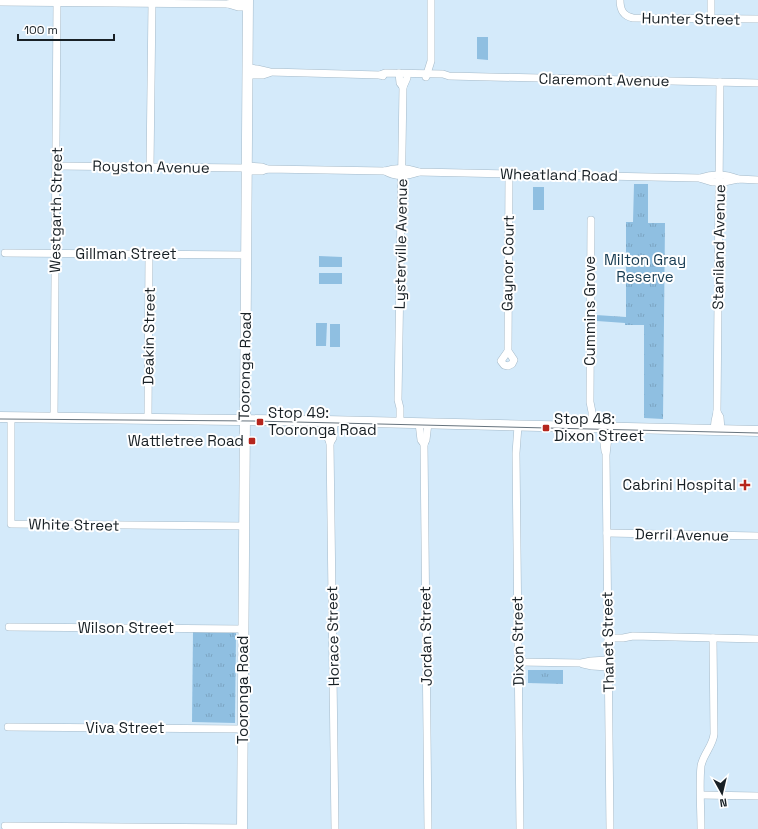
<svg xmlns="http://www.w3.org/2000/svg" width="758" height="829" font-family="'Space Grotesk',sans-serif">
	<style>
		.grass { fill: url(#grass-tufts) }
		.pitch { fill: #8fbfe1 }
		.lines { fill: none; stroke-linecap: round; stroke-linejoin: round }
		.minor-casing { stroke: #a5bac9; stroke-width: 8 }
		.secondary-casing { stroke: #a5bac9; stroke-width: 11 }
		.minor { stroke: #fff; stroke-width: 7 }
		.secondary { stroke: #fff; stroke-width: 10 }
		.tram { stroke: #66737d; stroke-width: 1 }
		.poi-dot { fill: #b5261d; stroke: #fff; stroke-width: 1.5 }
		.labels { text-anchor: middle; stroke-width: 4; stroke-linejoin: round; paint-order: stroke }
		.street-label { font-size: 15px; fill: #182025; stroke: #fff }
		.park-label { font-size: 15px; fill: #173c53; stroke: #fff }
		.poi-label { font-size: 15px; fill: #182025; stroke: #fff; text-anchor: start }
	</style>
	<defs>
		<pattern id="grass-tufts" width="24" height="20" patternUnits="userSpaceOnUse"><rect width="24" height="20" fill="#8fbfe1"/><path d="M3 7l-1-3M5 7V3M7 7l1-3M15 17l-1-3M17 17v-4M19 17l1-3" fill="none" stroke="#7ba4c1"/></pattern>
	</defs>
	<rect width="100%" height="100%" fill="#d4eafa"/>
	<g class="grass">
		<polygon points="634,184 648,184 648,223 665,223 663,419 644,418 644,325 625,325 625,323 597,321 596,315 626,317 626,222 633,222"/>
		<polygon points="193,632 236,633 235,723 192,722"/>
		<polygon points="528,670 563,670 563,684 528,683"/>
	</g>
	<g class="pitch">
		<polygon points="477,37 488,37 488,60 477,59"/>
		<rect x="533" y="187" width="11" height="23"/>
		<polygon points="319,256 342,257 342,267 319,267"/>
		<rect x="319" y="273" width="23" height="11"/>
		<polygon points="316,323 327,323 326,346 316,346"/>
		<rect x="330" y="324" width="10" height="23"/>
	</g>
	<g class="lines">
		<g class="minor-casing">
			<g id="minor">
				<path d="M620,0C620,10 623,16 633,18L758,19"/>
				<polyline points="0,2 228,4 238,7 248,7"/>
				<polyline points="228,4 238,1 248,1"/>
				<polyline points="711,19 711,0"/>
				<polyline points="248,68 257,69 270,72 380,75 383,76"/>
				<polyline points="399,73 400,83 403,87 398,400 400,408 400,423"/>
				<polyline points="248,75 263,75 269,73"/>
				<polyline points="380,75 385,73 443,74 449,76 758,83"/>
				<polyline points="426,77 431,61 431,0"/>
				<polyline points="403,87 407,78 407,74"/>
				<polyline points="56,166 247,168"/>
				<polyline points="247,166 262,167 267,169"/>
				<polyline points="150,167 152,3"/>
				<path d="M247,171H262L267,169L385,171C396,167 408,168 419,172L699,178L712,182H724L738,179L758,180"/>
				<path d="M385,171C395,177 408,176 419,172"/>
				<path d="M700,178C712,174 726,174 738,179"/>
				<polyline points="591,220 590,402 592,412 592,427"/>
				<polyline points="5,253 246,255"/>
				<polyline points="508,351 501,361 504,365 508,366 512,364 514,360 508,351 509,174"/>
				<polyline points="717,412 720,417 721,430"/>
				<polyline points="11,417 11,524 244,526"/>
				<polyline points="54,418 57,2"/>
				<polyline points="148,419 149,254"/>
				<polyline points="326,421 328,438 330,443"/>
				<polyline points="334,421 333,438 330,443 335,829"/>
				<polyline points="419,423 421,440 424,444"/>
				<polyline points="428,423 426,440 424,444 428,829"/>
				<polyline points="518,426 516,453 520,829"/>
				<polyline points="602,428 605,451"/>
				<polyline points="609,428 606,455 610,829"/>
				<polyline points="714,430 715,421 717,412 720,82"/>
				<polyline points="607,533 758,536"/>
				<polyline points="9,627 243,629"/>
				<polyline points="608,638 623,638 633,636 758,639"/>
				<polyline points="519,662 581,663 591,661 608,660"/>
				<polyline points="583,664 592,666 608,667"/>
				<polyline points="8,727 242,729"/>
				<polyline points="701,795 758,796"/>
				<polyline points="5,826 242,828"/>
				<path d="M701,829C701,810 699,784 701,766C703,754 713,746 714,734L713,638"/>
			</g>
		</g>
		<g class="secondary-casing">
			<g id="secondary">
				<polyline points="0,417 326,421 758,431"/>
				<polyline points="242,829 248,0"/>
			</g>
		</g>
		<use href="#minor" class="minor"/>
		<use href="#secondary" class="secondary"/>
		<polyline class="tram" points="0,419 253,421 758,433"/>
	</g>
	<g class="poi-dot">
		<rect x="256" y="418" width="8" height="8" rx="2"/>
		<rect x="542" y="424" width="8" height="8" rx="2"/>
		<rect x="248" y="437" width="8" height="8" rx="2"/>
		<path d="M743 479h4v4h4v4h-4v4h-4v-4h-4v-4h4z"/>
	</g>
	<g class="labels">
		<g class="street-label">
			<text transform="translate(691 19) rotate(1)" y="5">Hunter Street</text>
			<text transform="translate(604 80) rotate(1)" y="5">Claremont Avenue</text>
			<text transform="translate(151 167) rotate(1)" y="5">Royston Avenue</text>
			<text transform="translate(559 175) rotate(1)" y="5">Wheatland Road</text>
			<text transform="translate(56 210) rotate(-89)" y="5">Westgarth Street</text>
			<text transform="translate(401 244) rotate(-89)" y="5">Lysterville Avenue</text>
			<text transform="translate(719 247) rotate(-89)" y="5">Staniland Avenue</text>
			<text x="126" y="259">Gillman Street</text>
			<text transform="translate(508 263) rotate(-89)" y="5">Gaynor Court</text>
			<text transform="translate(590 311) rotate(-90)" y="5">Cummins Grove</text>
			<text transform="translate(149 336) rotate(-89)" y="5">Deakin Street</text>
			<text transform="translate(245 366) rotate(-89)" y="5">Tooronga Road</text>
			<text transform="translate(74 525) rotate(1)" y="5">White Street</text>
			<text transform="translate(682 535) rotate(1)" y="5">Derril Avenue</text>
			<text x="126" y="633">Wilson Street</text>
			<text transform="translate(333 636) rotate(-91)" y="5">Horace Street</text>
			<text transform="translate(426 636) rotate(-91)" y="5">Jordan Street</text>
			<text transform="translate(518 641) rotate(-91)" y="5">Dixon Street</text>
			<text transform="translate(608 642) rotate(-91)" y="5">Thanet Street</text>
			<text transform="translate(243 690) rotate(-90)" y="5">Tooronga Road</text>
			<text x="125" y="733">Viva Street</text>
		</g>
		<g class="park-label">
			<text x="645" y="265">Milton Gray<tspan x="645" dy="17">Reserve</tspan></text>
		</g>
		<g class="poi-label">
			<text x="268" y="418">Stop 49:<tspan x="268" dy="17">Tooronga Road</tspan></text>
			<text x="554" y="424">Stop 48:<tspan x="554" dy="17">Dixon Street</tspan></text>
			<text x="244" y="446" text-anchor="end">Wattletree Road</text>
			<text x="736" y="490" text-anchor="end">Cabrini Hospital</text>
		</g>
	</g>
	<g transform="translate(722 793) rotate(172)" stroke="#ffffff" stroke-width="3" paint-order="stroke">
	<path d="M0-3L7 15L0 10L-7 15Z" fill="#182025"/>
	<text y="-6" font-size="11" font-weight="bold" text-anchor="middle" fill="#182025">N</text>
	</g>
	<path d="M18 34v6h96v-6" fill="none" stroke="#182025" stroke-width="2"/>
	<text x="24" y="34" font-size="12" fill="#182025" stroke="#ffffff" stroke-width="3" paint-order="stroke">100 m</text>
</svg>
